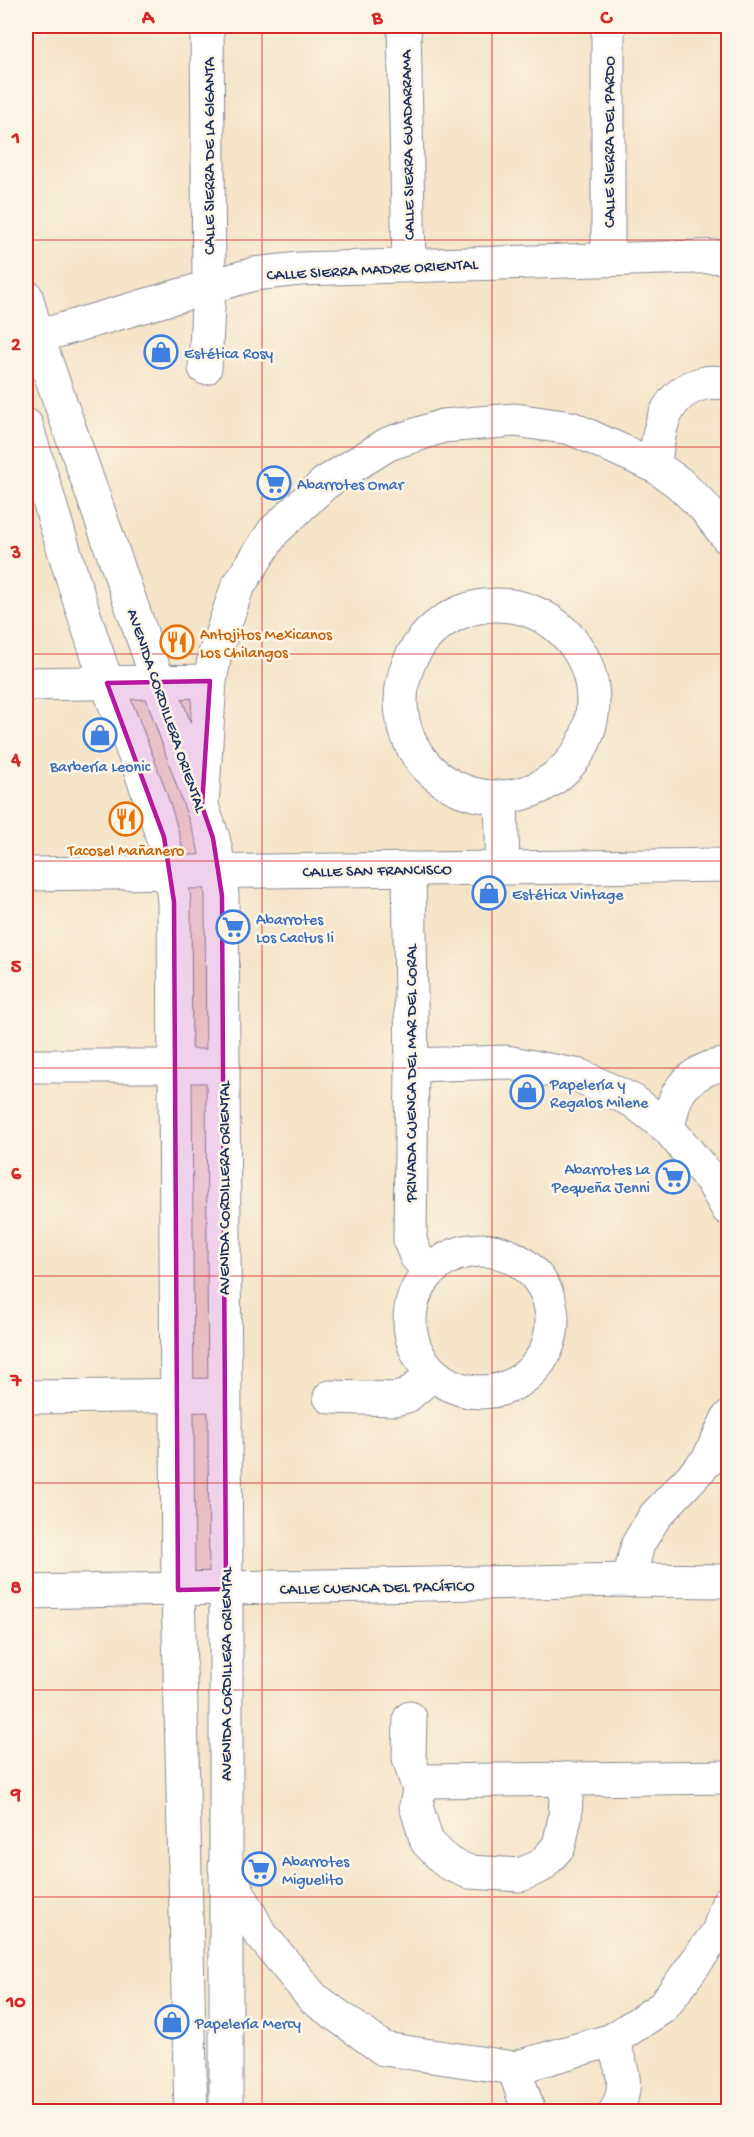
<svg xmlns="http://www.w3.org/2000/svg" width="754" height="2137" font-family="'Gochi Hand',sans-serif">
	<style>
		.lines { fill: none; stroke-linecap: round; stroke-linejoin: round }
		.minor-casing { stroke: #888a93; stroke-width: 35 }
		.tertiary-casing { stroke: #888a93; stroke-width: 35 }
		.minor { stroke: #fff; stroke-width: 33 }
		.tertiary { stroke: #fff; stroke-width: 33 }
		.marked { fill: #b5179e; fill-opacity: 0.2; stroke: #b5179e; stroke-width: 4.5; stroke-linejoin: round }
		.grid { fill: none; stroke: #d62828; stroke-width: 1.5; stroke-opacity: 0.55 }
		.labels { text-anchor: middle; stroke-width: 5; stroke-linejoin: round; paint-order: stroke }
		.street-label { font-size: 16px; fill: #1b2f5e; stroke: #fcf5e5 }
		.shop-label { font-size: 16px; fill: #366cbe; stroke: #fcf5e5; text-anchor: start }
		.food-label { font-size: 16px; fill: #c56008; stroke: #fcf5e5; text-anchor: start }
		.neatline { fill: none; stroke: #d62828; stroke-width: 2 }
		.grid-label { font-size: 20px; text-anchor: middle; font-weight: bold; fill: #d62828 }
	</style>
	<rect width="100%" height="100%" fill="#fcf5e5"/>
	<filter id="ink" filterUnits="userSpaceOnUse"><feTurbulence type="fractalNoise" baseFrequency=".0167" numOctaves="2"/><feDisplacementMap in="SourceGraphic" scale="12" xChannelSelector="R" yChannelSelector="G"/><feConvolveMatrix kernelMatrix="1 2 1 2 8 2 1 2 1" color-interpolation-filters="sRGB"/></filter>
	<filter id="wash" filterUnits="userSpaceOnUse"><feTurbulence type="fractalNoise" baseFrequency=".008" numOctaves="4" result="noise"/><feDisplacementMap in="SourceGraphic" scale="24" xChannelSelector="R" yChannelSelector="G"/><feGaussianBlur stdDeviation="1.35" result="paint"/><feColorMatrix in="noise" values="0 0 0 0 0 0 0 0 0 0 0 0 0 0 0 0 0 1.4 0 .05"/><feComposite in="paint" operator="in"/></filter>
	<g filter="url(#wash)">
		<rect width="100%" height="100%" fill="#f4e4c8"/>
	</g>
	<g filter="url(#ink)">
		<g class="lines">
			<g class="minor-casing">
				<g id="minor">
					<polyline points="404,26 409,265"/>
					<polyline points="608,26 608,258"/>
					<polyline points="26,340 254,274 300,269 728,256"/>
					<polyline points="205,368 209,286 207,26"/>
					<path d="M655,466C658,431 663,392 705,383C712,381 721,383 728,383"/>
					<circle cx="497" cy="701" r="96"/>
					<polyline points="26,684 210,681 215,654 237,588 273,532 325,483 388,444 443,426 515,420 571,428 655,466 679,483 704,507 728,538"/>
					<polyline points="501,799 503,868"/>
					<polyline points="202,806 210,681"/>
					<polyline points="409,869 412,1065 410,1241 416,1256 429,1272"/>
					<polyline points="26,874 728,865"/>
					<polyline points="412,1065 506,1062 580,1076 633,1101 668,1128 712,1181 728,1209"/>
					<polyline points="26,1066 223,1066"/>
					<path d="M668,1128C670,1119 672,1109 675,1100C683,1080 707,1064 728,1065"/>
					<circle cx="481" cy="1321" r="71"/>
					<polyline points="26,1397 224,1395"/>
					<polyline points="330,1397 395,1399 407,1396 433,1374"/>
					<polyline points="629,1580 638,1544 655,1516 708,1460 728,1418"/>
					<polyline points="26,1592 629,1580 728,1581"/>
					<polyline points="410,1718 409,1758 419,1790 416,1806 427,1842 448,1863 469,1872 520,1875 541,1866 559,1846 565,1817 567,1779"/>
					<polyline points="419,1790 430,1781 728,1777"/>
					<polyline points="225,1867 259,1932 313,1998 384,2049 514,2068 612,2040 663,2007 718,1932 728,1902"/>
					<path d="M612,2040C621,2066 631,2086 615,2112"/>
					<polyline points="514,2068 529,2112"/>
				</g>
			</g>
			<g class="tertiary-casing">
				<g id="tertiary">
					<polyline points="26,296 37,336 213,838 220,871 222,896 226,1589 226,2112"/>
					<path d="M26,425C53,512 77,600 108,685C133,756 168,826 174,902L178,1590L191,2112"/>
				</g>
			</g>
			<use href="#minor" class="minor"/>
			<use href="#tertiary" class="tertiary"/>
		</g>
	</g>
	<path class="marked" d="M210,681L202,806L213,838L222,896L226,1589L178,1590L174,902L164,837L107,683Z"/>
	<path class="grid" d="M262,26V2112M492,26V2112M26,240H728M26,447H728M26,654H728M26,861H728M26,1068H728M26,1276H728M26,1483H728M26,1690H728M26,1897H728"/>
	<defs>
		<g id="shop-ring" transform="scale(1.725)"><circle r="9.5" fill="#fcf5e5" stroke="#3f7fe0" stroke-width="1.5"/><path d="M-5-2.5h2.3a2.7 3.5 0 0 1 5.4 0H5L5.5 6h-11ZM-1.5-2.5h3a1.5 2.3 0 0 0-3 0Z" fill="#3f7fe0"/></g>
		<g id="supermarket-ring" transform="scale(1.725)"><circle r="9.5" fill="#fcf5e5" stroke="#3f7fe0" stroke-width="1.5"/><path d="M-6-5.5h2.5l.6 2H6L4.5 2H-2.5L-4.4-4H-6ZM-1.5 3.2a1.3 1.3 0 1 0 .1 0ZM3 3.2a1.3 1.3 0 1 0 .1 0Z" fill="#3f7fe0"/></g>
		<g id="restaurant-ring" transform="scale(1.725)"><circle r="9.5" fill="#fcf5e5" stroke="#e8710a" stroke-width="1.5"/><path d="M-5-6h1v4h1v-4h1v4h1v-4h1v5L-1.5 .5V6h-2V.5L-5-1ZM5-6V6H3V1.5H1.5Q1.5-4 5-6Z" fill="#e8710a"/></g>
	</defs>
	<g fill-rule="evenodd">
		<use href="#shop-ring" x="161" y="352"/>
		<use href="#supermarket-ring" x="274" y="483"/>
		<use href="#restaurant-ring" x="177" y="642"/>
		<use href="#shop-ring" x="100" y="735"/>
		<use href="#restaurant-ring" x="126" y="819"/>
		<use href="#shop-ring" x="489" y="893"/>
		<use href="#supermarket-ring" x="233" y="927"/>
		<use href="#shop-ring" x="527" y="1092"/>
		<use href="#supermarket-ring" x="673" y="1177"/>
		<use href="#supermarket-ring" x="259" y="1869"/>
		<use href="#shop-ring" x="172" y="2022"/>
	</g>
	<g class="labels">
		<g class="street-label">
			<text transform="translate(608 142) rotate(-90)" y="6">CALLE SIERRA DEL PARDO</text>
			<text transform="translate(406 145) rotate(-91)" y="6">CALLE SIERRA GUADARRAMA</text>
			<text transform="translate(208 156) rotate(-90)" y="6">CALLE SIERRA DE LA GIGANTA</text>
			<text transform="translate(372 268) rotate(-3)" y="6">CALLE SIERRA MADRE ORIENTAL</text>
			<text transform="translate(168 710) rotate(71)" y="6">AVENIDA CORDILLERA ORIENTAL</text>
			<text transform="translate(377 869) rotate(-1)" y="6">CALLE SAN FRANCISCO</text>
			<text transform="translate(410 1073) rotate(-90)" y="6">PRIVADA CUENCA DEL MAR DEL CORAL</text>
			<text transform="translate(223 1188) rotate(-90)" y="6">AVENIDA CORDILLERA ORIENTAL</text>
			<text transform="translate(377 1586) rotate(-1)" y="6">CALLE CUENCA DEL PACÍFICO</text>
			<text transform="translate(225 1674) rotate(-90)" y="6">AVENIDA CORDILLERA ORIENTAL</text>
		</g>
		<g class="shop-label">
			<text x="184" y="358">Estética Rosy</text>
			<text x="297" y="489">Abarrotes Omar</text>
			<text x="100" y="771" text-anchor="middle">Barbería Leonic</text>
			<text x="512" y="899">Estética Vintage</text>
			<text x="256" y="924">Abarrotes<tspan x="256" dy="18">Los Cactus Ii</tspan></text>
			<text x="550" y="1089">Papelería y<tspan x="550" dy="18">Regalos Milene</tspan></text>
			<text x="650" y="1174" text-anchor="end">Abarrotes La<tspan x="650" dy="18">Pequeña Jenni</tspan></text>
			<text x="282" y="1866">Abarrotes<tspan x="282" dy="18">Miguelito</tspan></text>
			<text x="195" y="2028">Papelería Mercy</text>
		</g>
		<g class="food-label">
			<text x="200" y="639">Antojitos Mexicanos<tspan x="200" dy="18">Los Chilangos</tspan></text>
			<text x="126" y="855" text-anchor="middle">Tacosel Mañanero</text>
		</g>
	</g>
	<rect width="754" height="2137" fill="none" stroke="#fcf5e5" stroke-width="66"/>
	<rect x="33" y="33" width="688" height="2071" class="neatline"/>
	<g class="grid-label">
		<text x="148" y="23">A</text>
		<text x="377" y="23">B</text>
		<text x="606" y="23">C</text>
		<text x="16" y="143">1</text>
		<text x="16" y="350">2</text>
		<text x="16" y="558">3</text>
		<text x="16" y="765">4</text>
		<text x="16" y="972">5</text>
		<text x="16" y="1179">6</text>
		<text x="16" y="1386">7</text>
		<text x="16" y="1593">8</text>
		<text x="16" y="1800">9</text>
		<text x="16" y="2007">10</text>
	</g>
</svg>
